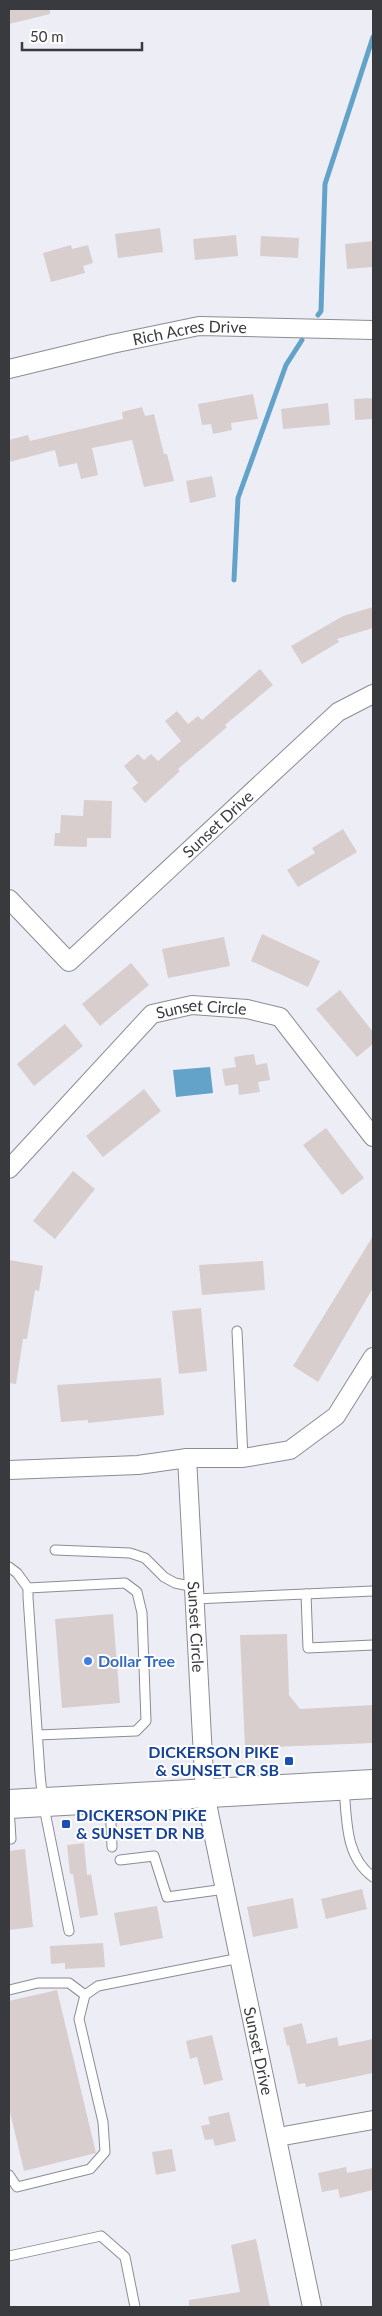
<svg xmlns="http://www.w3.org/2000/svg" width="382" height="2316" font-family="Lato,sans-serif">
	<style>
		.water { fill: #63a3ca }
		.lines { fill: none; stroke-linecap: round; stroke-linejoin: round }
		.stream { stroke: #63a3ca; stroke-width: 5 }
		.building { fill: #d8cecd }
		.lane-casing { stroke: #8b8c94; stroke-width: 11 }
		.street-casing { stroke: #8b8c94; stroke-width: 20 }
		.primary-casing { stroke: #8b8c94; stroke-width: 30 }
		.lane { stroke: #fff; stroke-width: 9 }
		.street { stroke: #fff; stroke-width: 18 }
		.primary { stroke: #fff; stroke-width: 28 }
		.shop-dot { fill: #3f7fe0; stroke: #fff; stroke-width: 2 }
		.transit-dot { fill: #1a4fb4; stroke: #fff; stroke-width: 2 }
		.labels { text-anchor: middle; stroke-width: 4; stroke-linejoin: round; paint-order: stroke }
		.street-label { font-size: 16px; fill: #393a3d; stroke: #fff }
		.shop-label { font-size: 16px; font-weight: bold; fill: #366cbe; stroke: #fff; text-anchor: start }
		.transit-label { font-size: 16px; font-weight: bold; fill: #164399; stroke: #fff; text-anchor: end }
	</style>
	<rect width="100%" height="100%" fill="#ededf6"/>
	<polygon class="water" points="210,1067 213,1093 176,1097 173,1070"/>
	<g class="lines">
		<g class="stream">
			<polyline points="318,315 321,311 325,184 373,37"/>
			<polyline points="234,580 238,498 286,365 302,340"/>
		</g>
	</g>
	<g class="building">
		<polygon points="9,9 50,9 50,14 9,24"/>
		<polygon points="160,228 163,252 118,258 115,234"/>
		<polygon points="236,235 238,256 195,260 193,239"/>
		<polygon points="261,236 299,238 298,258 260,256"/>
		<polygon points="373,241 373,267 347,269 345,244"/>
		<polygon points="71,245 72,249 88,245 93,263 83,266 85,273 51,282 43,253"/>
		<polygon points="253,394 258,419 231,423 232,430 213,434 211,424 202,425 198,404"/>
		<polygon points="373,398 373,419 355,420 354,399"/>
		<polygon points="328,403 330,425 283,429 281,409"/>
		<polygon points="142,407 145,416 154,414 164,454 167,454 174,481 144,487 132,440 92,448 98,475 81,479 77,463 59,467 55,450 9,462 9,440 28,435 30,441 123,419 122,412"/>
		<polygon points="212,476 216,497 190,503 186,481"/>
		<polygon points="373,607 373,628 337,639 339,642 302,664 291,646 343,616"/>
		<polygon points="260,669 273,685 225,725 227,727 178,769 180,771 145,803 132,788 138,783 124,766 138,754 144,760 151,754 158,761 181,741 165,721 177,711 188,724 198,716 202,720"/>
		<polygon points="84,800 112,801 111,838 87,838 87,847 54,846 55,833 60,833 61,815 83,816"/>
		<polygon points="343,829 357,852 298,887 287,870 315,853 312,848"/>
		<polygon points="262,934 320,961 308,987 251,961"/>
		<polygon points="224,937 230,966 168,978 162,949"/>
		<polygon points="131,963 149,985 100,1026 82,1004"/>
		<polygon points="340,990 373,1032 373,1044 357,1057 316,1009"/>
		<polygon points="65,1024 83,1046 34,1086 17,1064"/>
		<polygon points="254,1054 256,1065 267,1063 270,1080 258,1082 260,1092 239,1095 238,1084 225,1086 222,1069 236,1067 234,1057"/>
		<polygon points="144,1089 161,1111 103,1157 86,1136"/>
		<polygon points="326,1128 364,1178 342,1195 303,1145"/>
		<polygon points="73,1171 95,1189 55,1239 33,1221"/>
		<polygon points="373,1236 373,1288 318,1382 293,1366"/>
		<polygon points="9,1260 43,1266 39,1291 35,1290 27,1339 23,1339 16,1384 9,1383"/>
		<polygon points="263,1261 265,1290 202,1295 199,1265"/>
		<polygon points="201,1308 207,1371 179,1374 172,1311"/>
		<polygon points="161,1378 164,1415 88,1423 88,1420 61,1422 57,1385"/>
		<polygon points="113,1614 120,1703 62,1708 55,1619"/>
		<polygon points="287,1634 289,1695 300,1709 373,1705 373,1743 245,1748 240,1635"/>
		<polygon points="84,1843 87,1875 91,1874 98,1915 80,1918 73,1874 70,1874 67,1845"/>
		<polygon points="25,1849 33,1927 9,1930 9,1851"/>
		<polygon points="362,1889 367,1909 326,1919 321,1899"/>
		<polygon points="293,1898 298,1928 253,1937 247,1907"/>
		<polygon points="157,1906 163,1938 120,1946 114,1913"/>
		<polygon points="103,1943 105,1967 65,1969 65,1963 51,1964 50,1946"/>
		<polygon points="57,1990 96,2153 24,2171 9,2108 9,2001"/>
		<polygon points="302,2023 307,2044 337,2037 339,2046 373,2039 373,2073 306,2087 305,2083 298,2084 289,2045 287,2046 283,2028"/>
		<polygon points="212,2035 223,2080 204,2085 197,2057 190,2059 186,2041"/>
		<polygon points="229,2112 236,2141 215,2146 213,2139 205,2140 201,2126 210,2124 208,2117"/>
		<polygon points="172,2149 176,2171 156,2175 152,2152"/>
		<polygon points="346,2167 347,2173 373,2168 373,2190 340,2198 338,2189 322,2192 318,2173"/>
		<polygon points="256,2239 270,2307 189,2307 189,2300 240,2292 231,2245"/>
	</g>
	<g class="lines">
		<g class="lane-casing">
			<g id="lane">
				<polyline points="237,1331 243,1458"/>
				<polyline points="55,1550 130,1553 145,1558 164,1577 175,1583 194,1587"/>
				<polyline points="9,1567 17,1573 28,1588"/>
				<polyline points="306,1594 308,1648 373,1645"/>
				<polyline points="195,1599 373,1591"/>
				<polyline points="38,1735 136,1731 146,1721 142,1613 137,1592 125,1583 28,1588 28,1597 40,1774 43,1802 69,1931"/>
				<path d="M344,1788C347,1820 345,1857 373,1877"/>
				<polyline points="110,1802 112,1847"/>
				<polyline points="9,1839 11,1839 9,1807"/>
				<polyline points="120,1860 154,1856 167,1897 225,1889"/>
				<polyline points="9,1990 38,1983 69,1983 85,1995"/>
				<polyline points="9,2175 17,2187 90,2169 105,2152 103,2122 79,2019 85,1995 98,1986 240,1958"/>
				<polyline points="9,2256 101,2236 125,2257 135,2307"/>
			</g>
		</g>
		<g class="street-casing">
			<g id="street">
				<path id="s1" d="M9,369L112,344L199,326L373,330"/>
				<path id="s2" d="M9,899L69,962L338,712L373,694"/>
				<path id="s3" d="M9,1169L152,1014L192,1005L247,1009L280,1017L373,1137"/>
				<path id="s4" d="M187,1458L205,1794L312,2307"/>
				<polyline points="9,1470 138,1465 187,1458 243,1458 290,1450 336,1416 373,1357"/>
				<polyline points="278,2137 373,2120"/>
			</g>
		</g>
		<g class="primary-casing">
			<polyline id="primary" points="9,1804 373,1784"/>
		</g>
		<use href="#lane" class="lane"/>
		<use href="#street" class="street"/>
		<use href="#primary" class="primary"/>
	</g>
	<circle class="shop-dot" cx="88" cy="1661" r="5"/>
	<g class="transit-dot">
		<rect x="284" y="1756" width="10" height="10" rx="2.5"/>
		<rect x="61" y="1819" width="10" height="10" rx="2.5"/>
	</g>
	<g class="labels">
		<g class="street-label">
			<text dy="6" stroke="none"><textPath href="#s1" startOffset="185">Rich Acres Drive</textPath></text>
			<text dy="6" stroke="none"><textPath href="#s2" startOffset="290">Sunset Drive</textPath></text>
			<text dy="6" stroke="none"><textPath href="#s3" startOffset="261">Sunset Circle</textPath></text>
			<text dy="6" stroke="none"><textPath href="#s4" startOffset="169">Sunset Circle</textPath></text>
			<text dy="6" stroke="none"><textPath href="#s4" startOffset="599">Sunset Drive</textPath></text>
		</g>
		<g class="shop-label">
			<text x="98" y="1667">Dollar Tree</text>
		</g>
		<g class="transit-label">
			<text x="279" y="1758">DICKERSON PIKE<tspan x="279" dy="18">&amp; SUNSET CR SB</tspan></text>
			<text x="76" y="1821" text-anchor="start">DICKERSON PIKE<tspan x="76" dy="18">&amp; SUNSET DR NB</tspan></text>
		</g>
	</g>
	<rect width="382" height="2316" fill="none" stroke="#393a3d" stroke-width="20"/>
	<path d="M22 42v8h120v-8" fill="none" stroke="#393a3d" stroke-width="2.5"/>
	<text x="30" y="42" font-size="15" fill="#393a3d" stroke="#ffffff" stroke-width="4" paint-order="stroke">50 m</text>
</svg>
